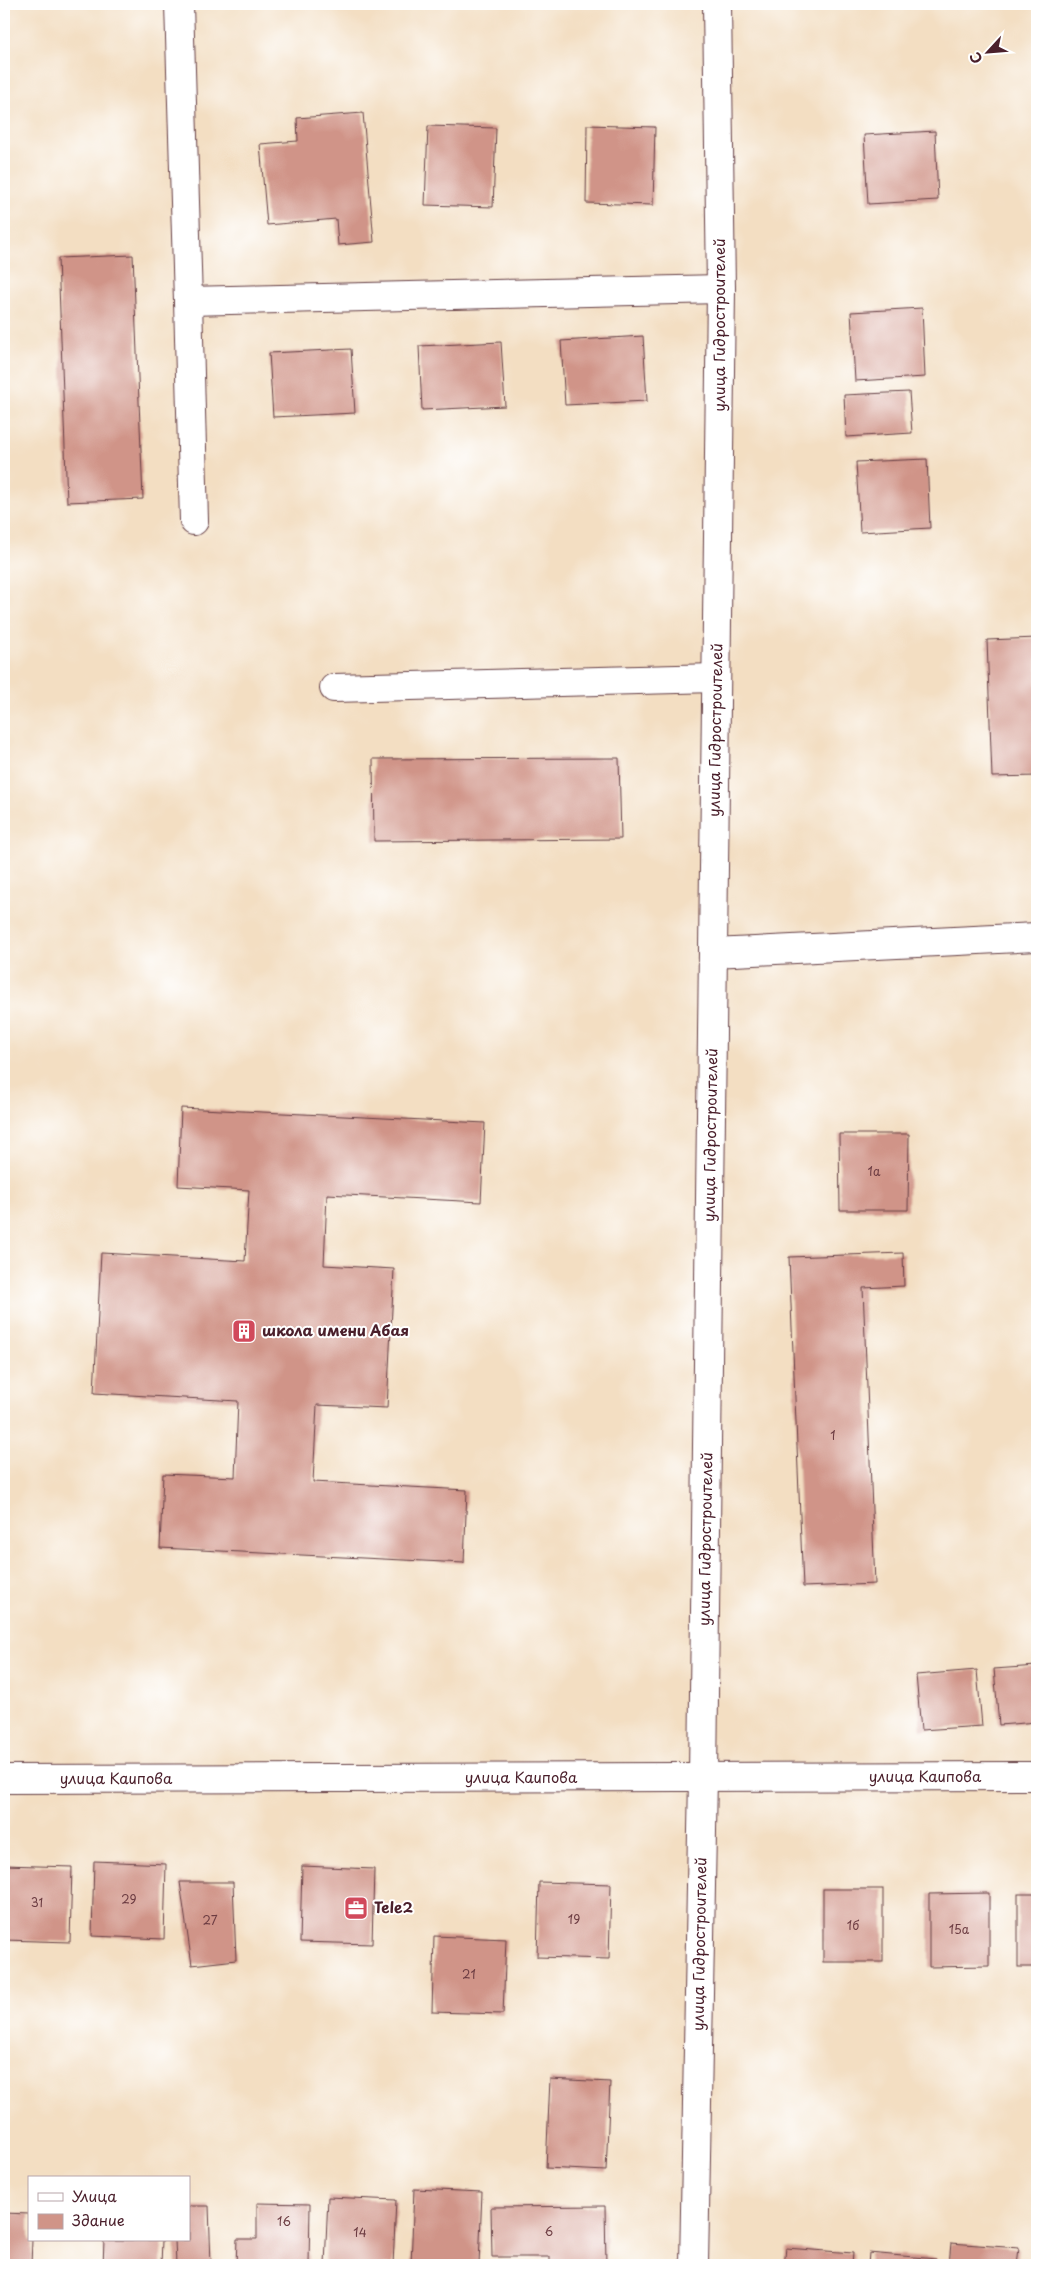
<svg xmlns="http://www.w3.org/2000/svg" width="1041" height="2269" font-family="'Playpen Sans',sans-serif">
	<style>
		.building { fill: #d09488 }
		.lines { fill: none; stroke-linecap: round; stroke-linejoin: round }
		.minor-casing { stroke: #633c42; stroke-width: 30 }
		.minor { stroke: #fff; stroke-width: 28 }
		.labels { text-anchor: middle; stroke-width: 4; stroke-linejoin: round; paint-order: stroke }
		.number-label { font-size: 12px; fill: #6c3c42 }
		.street-label { font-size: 15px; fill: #4a1f2b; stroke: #fff }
		.poi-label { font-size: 15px; font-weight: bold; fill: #4a1f2b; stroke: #fff; text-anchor: start }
	</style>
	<rect width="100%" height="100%" fill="#fff"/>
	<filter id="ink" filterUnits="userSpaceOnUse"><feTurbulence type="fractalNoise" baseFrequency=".02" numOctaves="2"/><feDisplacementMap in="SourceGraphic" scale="10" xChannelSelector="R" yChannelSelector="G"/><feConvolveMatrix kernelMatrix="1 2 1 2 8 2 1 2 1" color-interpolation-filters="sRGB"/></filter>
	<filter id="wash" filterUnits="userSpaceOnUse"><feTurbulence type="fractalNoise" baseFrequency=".0096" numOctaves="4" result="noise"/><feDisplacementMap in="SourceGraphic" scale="20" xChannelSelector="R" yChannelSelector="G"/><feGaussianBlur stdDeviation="1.12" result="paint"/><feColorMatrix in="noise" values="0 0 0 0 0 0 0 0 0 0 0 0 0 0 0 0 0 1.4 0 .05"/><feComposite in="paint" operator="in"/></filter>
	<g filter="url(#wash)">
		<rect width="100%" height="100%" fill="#f3dec2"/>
		<g id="blocks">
			<g class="building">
				<polygon points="363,113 374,242 338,245 336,219 267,225 260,144 298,141 297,118"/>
				<polygon points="587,125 655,127 653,205 586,203"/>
				<polygon points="428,126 496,128 493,207 425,205"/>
				<polygon points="935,131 938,200 868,204 864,135"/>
				<polygon points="133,255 143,499 67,502 58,258"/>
				<polygon points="922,308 925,377 855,381 851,312"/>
				<polygon points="643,336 647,401 565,405 561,341"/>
				<polygon points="501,342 505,406 422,410 419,346"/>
				<polygon points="351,349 355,413 273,417 269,353"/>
				<polygon points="909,392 912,433 846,437 844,395"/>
				<polygon points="927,459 930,528 860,532 856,462"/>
				<polygon points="1037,638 1037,776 992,777 987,640"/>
				<polygon points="619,758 621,839 374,841 373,759"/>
				<polygon points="181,1108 485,1123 481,1202 327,1194 324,1265 394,1269 387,1408 317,1405 313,1482 467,1490 464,1563 160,1548 163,1474 235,1477 238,1401 94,1393 101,1253 245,1261 249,1190 178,1186"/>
				<polygon points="839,1134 909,1134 908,1210 840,1210"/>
				<polygon points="903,1253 904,1286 863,1288 875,1584 803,1587 789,1257"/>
				<polygon points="1037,1666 1037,1722 999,1725 994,1669"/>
				<polygon points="977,1670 982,1726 921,1730 916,1675"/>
				<polygon points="94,1861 166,1864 164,1939 92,1936"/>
				<polygon points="4,1865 72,1867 70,1942 4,1940"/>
				<polygon points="302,1866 374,1869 372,1944 300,1942"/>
				<polygon points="180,1882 233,1882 236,1960 192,1965"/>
				<polygon points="539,1882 611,1884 609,1959 537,1957"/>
				<rect x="823" y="1889" width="60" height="73"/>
				<polygon points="989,1893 989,1966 929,1967 929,1894"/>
				<rect x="1018" y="1894" width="19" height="73"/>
				<polygon points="434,1936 506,1939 503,2014 432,2012"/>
				<polygon points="550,2079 610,2082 606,2171 546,2168"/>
				<polygon points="414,2189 482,2192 479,2265 411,2265"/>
				<polygon points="328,2197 396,2200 393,2265 325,2265"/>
				<polygon points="257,2203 310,2204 309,2265 236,2265 237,2239 257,2239"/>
				<polygon points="189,2206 209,2206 211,2265 176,2265 175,2240 189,2240"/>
				<polygon points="605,2206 606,2265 550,2265 550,2257 492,2257 491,2207"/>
				<polygon points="4,2213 29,2214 29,2240 32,2240 31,2265 4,2265"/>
				<polygon points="104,2240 162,2240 161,2265 103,2265"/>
				<polygon points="951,2243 1019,2248 1017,2265 949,2265"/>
				<polygon points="786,2248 853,2253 852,2265 784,2265"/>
				<polygon points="869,2253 936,2259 936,2265 868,2265"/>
			</g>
		</g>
	</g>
	<g filter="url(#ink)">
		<use href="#blocks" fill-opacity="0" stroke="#633c42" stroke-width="1"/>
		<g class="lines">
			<g class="minor-casing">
				<g id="minor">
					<polyline points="179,4 188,301 721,289"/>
					<polyline points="188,301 194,521"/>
					<polyline points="334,688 716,678"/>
					<polyline points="713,953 1037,937"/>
					<polyline points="4,1779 1037,1776"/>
					<polyline points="694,2265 703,1777 721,289 717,4"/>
				</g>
			</g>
			<use href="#minor" class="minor"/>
		</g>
	</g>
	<defs>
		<g id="building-square" transform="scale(1.25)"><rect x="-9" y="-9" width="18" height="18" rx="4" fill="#d1495b" stroke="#fff"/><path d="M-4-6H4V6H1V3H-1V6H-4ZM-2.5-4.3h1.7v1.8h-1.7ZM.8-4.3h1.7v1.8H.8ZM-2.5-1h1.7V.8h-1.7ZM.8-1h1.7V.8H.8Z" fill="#fff"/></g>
		<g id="office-square" transform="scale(1.25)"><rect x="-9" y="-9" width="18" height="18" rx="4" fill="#d1495b" stroke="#fff"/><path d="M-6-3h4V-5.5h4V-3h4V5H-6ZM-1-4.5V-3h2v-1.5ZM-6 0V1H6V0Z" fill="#fff"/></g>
	</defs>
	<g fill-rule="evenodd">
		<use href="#building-square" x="244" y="1331"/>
		<use href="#office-square" x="356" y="1908"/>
	</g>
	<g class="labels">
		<g class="number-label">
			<text x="874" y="1176">1а</text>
			<text x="833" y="1440">1</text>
			<text x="129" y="1904">29</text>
			<text x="37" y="1907">31</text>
			<text x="574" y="1924">19</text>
			<text x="210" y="1925">27</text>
			<text x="853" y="1930">1б</text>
			<text x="959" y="1934">15а</text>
			<text x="469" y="1979">21</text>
			<text x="284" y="2226">16</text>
			<text x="549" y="2236">6</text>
			<text x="360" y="2237">14</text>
		</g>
		<g class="street-label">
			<text transform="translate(720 325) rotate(-90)" y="5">улица Гидростроителей</text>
			<text transform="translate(716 730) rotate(-89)" y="5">улица Гидростроителей</text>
			<text transform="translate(711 1135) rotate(-89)" y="5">улица Гидростроителей</text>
			<text transform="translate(706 1539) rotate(-89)" y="5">улица Гидростроителей</text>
			<text x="925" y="1782">улица Каипова</text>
			<text x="521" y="1783">улица Каипова</text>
			<text x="116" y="1784">улица Каипова</text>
			<text transform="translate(700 1944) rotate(-89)" y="5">улица Гидростроителей</text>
		</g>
		<g class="poi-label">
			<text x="262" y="1336">школа имени Абая</text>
			<text x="374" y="1913">Tele2</text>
		</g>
	</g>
	<rect width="1041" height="2269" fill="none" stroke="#fff" stroke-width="20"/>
	<rect x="28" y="2176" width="162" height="65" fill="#ffffff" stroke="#b7a5aa"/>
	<rect x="38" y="2193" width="25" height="8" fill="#ffffff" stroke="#b7a5aa"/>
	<text x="72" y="2202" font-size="15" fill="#4a1f2b">Улица</text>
	<rect x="38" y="2214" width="25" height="15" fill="#d09488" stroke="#b7a5aa"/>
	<text x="72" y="2226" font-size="15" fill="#4a1f2b">Здание</text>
	<g transform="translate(988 52) rotate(244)" stroke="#ffffff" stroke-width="4" paint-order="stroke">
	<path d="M0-4L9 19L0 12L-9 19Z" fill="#4a1f2b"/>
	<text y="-8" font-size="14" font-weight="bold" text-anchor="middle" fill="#4a1f2b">С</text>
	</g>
</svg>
